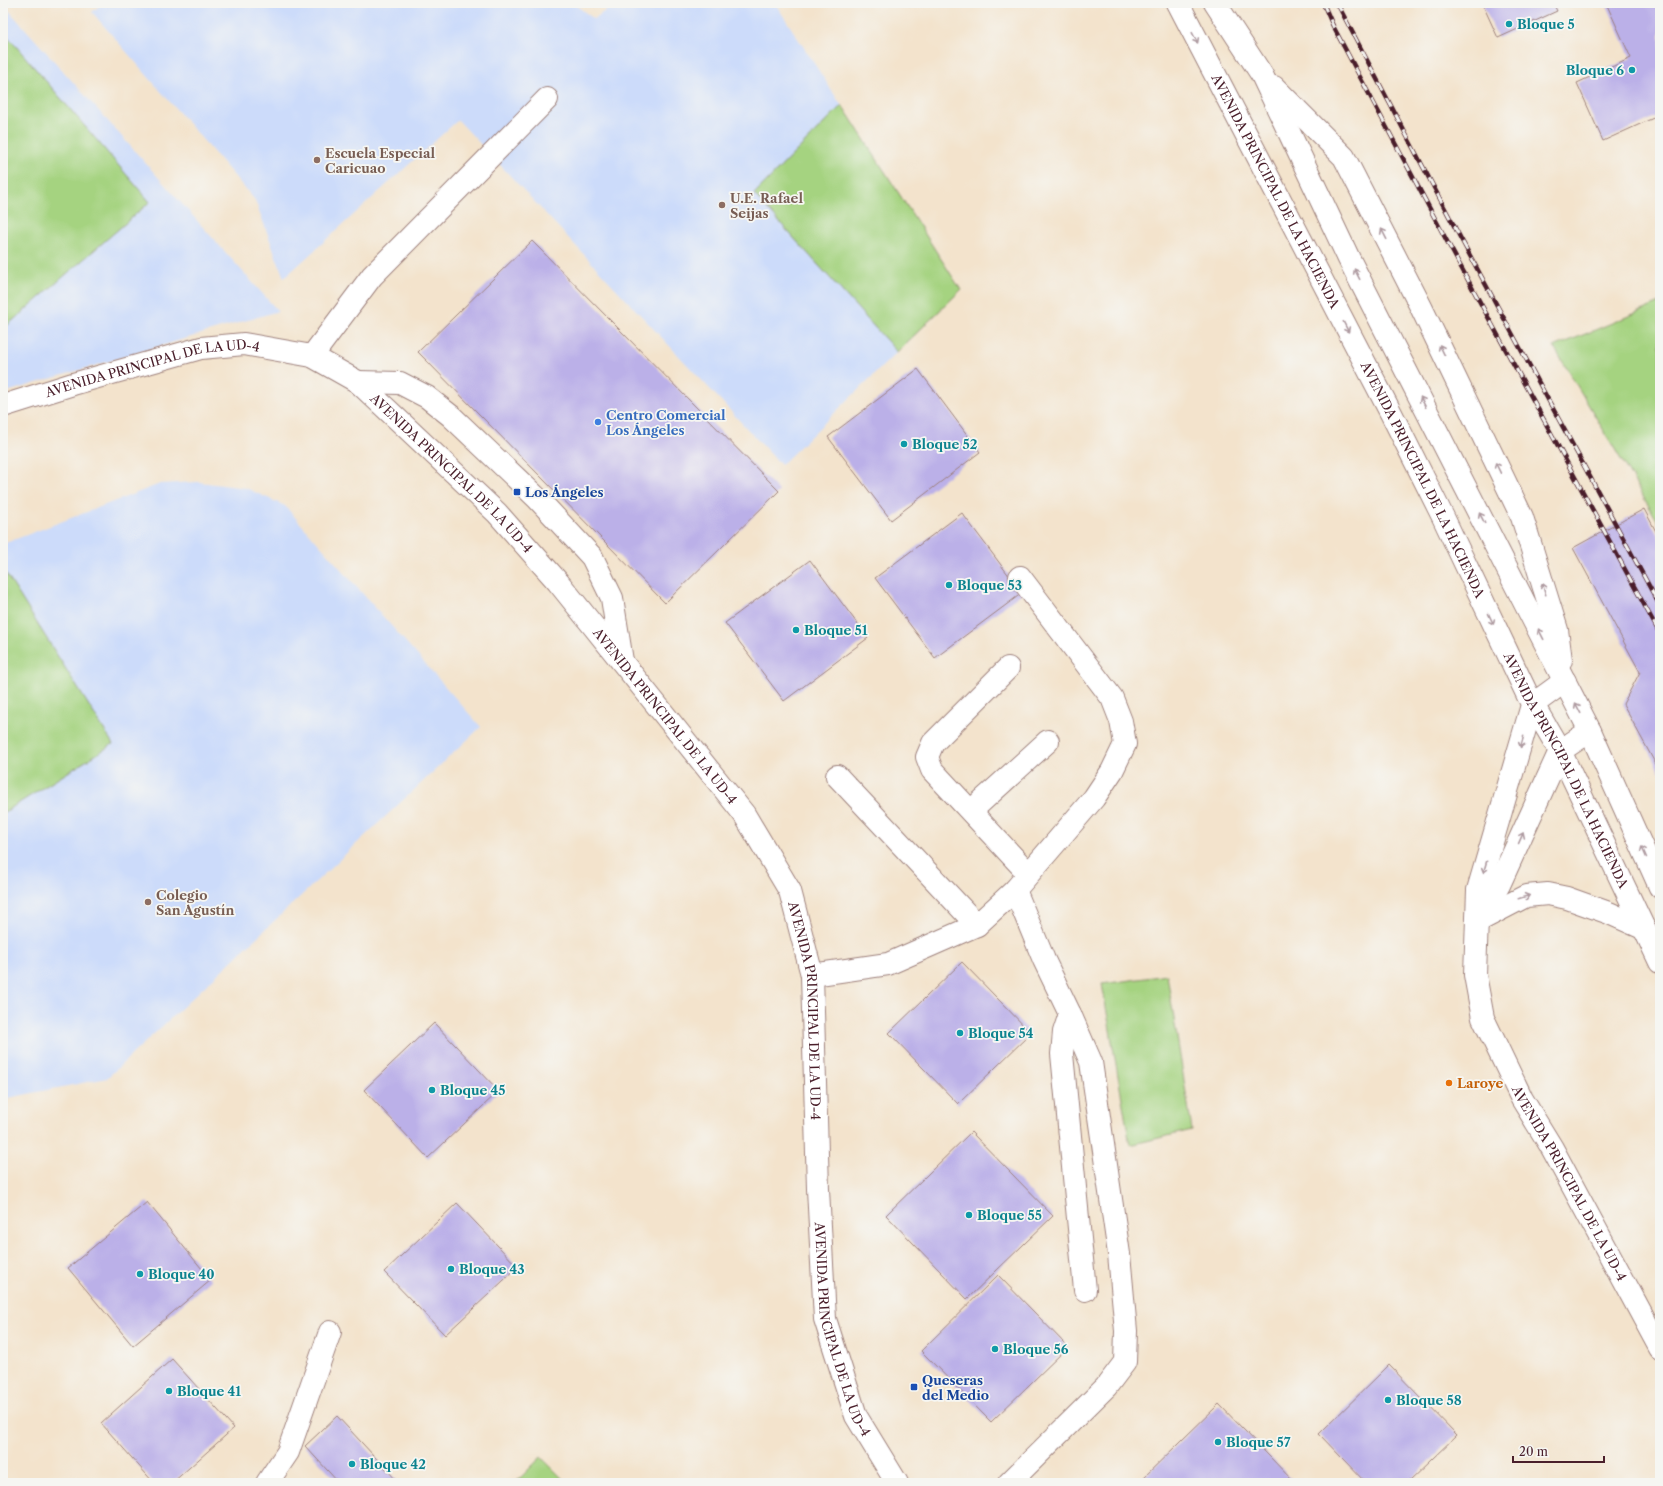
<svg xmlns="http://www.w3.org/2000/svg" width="1663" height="1486" font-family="'Libre Caslon Text',serif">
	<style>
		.built { fill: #ccdbfa }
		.green { fill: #a5d380; stroke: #787956 }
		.building { fill: #bbb0e8 }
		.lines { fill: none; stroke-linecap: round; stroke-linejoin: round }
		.minor-casing { stroke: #9e817c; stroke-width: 24 }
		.minor { stroke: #fff; stroke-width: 22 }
		.rail-casing { stroke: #4a1f2b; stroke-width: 4.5 }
		.rail { stroke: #f6f6f2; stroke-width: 3; stroke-dasharray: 9; stroke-linecap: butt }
		.oneway { stroke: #ae9aa0 }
		.culture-dot { fill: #0f9aa8; stroke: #f6f6f2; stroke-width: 1.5 }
		.education-dot { fill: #8d6e63; stroke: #f6f6f2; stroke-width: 1.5 }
		.shop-dot { fill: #3f7fe0; stroke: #f6f6f2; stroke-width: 1.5 }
		.transit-dot { fill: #1a4fb4; stroke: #f6f6f2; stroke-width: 1.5 }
		.food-dot { fill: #e8710a; stroke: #f6f6f2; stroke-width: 1.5 }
		.labels { text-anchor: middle; stroke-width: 3.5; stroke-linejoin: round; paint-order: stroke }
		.culture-label { font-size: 13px; font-weight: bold; fill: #0d838f; stroke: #f6f6f2; text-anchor: start }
		.education-label { font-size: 13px; font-weight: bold; fill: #785e54; stroke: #f6f6f2; text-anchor: start }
		.street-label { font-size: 13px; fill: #4a1f2b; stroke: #f6f6f2 }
		.shop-label { font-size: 13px; font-weight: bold; fill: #366cbe; stroke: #f6f6f2; text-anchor: start }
		.transit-label { font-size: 13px; font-weight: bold; fill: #164399; stroke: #f6f6f2; text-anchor: start }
		.food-label { font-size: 13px; font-weight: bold; fill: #c56008; stroke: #f6f6f2; text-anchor: start }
	</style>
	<rect width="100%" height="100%" fill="#f6f6f2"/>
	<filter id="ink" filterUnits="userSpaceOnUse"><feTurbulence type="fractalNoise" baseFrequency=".025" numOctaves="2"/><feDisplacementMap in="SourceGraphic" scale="8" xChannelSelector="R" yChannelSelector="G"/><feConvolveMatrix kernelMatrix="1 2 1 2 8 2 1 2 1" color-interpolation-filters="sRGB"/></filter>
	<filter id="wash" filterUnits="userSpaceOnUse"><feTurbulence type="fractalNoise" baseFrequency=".012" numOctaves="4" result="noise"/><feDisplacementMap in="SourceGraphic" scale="16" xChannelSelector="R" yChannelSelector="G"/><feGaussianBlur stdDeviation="0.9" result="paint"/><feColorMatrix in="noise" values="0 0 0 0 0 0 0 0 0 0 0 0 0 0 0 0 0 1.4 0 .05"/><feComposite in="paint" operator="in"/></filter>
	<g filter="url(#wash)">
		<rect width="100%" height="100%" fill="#f3e3cc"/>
		<g class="built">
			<polygon points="103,3 573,3 594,19 616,3 775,3 961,290 781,465 458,120 284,278 255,200 92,12"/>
			<polygon points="3,4 278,311 3,393"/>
			<polygon points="199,482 246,488 285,506 481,727 107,1078 3,1099 3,544 160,484"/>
		</g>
		<g class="green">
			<polygon points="3,31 150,202 3,329"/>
			<polygon points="842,105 961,290 897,352 754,194"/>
			<polygon points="1660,303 1660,525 1554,347"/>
			<polygon points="3,569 113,744 3,813"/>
			<polygon points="1167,975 1192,1130 1130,1145 1102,984"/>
			<polygon points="541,1457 567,1483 515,1483"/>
		</g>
		<g id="blocks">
			<g class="building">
				<polygon points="1482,3 1553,3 1557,11 1498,38"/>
				<polygon points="1606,3 1660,3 1660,115 1603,141 1577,83 1631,58"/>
				<polygon points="532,241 779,491 665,603 418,352"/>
				<polygon points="918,369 980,452 891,520 828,437"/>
				<polygon points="1644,509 1660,539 1660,772 1623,704 1640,672 1573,548"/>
				<polygon points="962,513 1022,593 935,658 875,578"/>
				<polygon points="810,560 868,638 784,701 725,623"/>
				<polygon points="962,962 1031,1033 958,1104 889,1033"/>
				<polygon points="434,1023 499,1091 428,1158 364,1090"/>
				<polygon points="971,1132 1053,1216 967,1299 886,1215"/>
				<polygon points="147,1202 211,1280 133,1346 68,1268"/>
				<polygon points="457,1203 518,1267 445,1335 384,1272"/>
				<polygon points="998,1275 1068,1347 991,1422 921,1351"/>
				<polygon points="172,1359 234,1428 172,1483 154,1483 101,1423"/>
				<polygon points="1389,1365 1457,1435 1407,1483 1366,1483 1319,1434"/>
				<polygon points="1219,1404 1294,1482 1293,1483 1142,1483 1140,1481"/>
				<polygon points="337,1416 399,1483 339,1483 305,1446"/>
			</g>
		</g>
	</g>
	<g filter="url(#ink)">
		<use href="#blocks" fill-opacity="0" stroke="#9e817c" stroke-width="1"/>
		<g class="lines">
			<g class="minor-casing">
				<g id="minor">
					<path id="s1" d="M1178,3L1392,415L1443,517L1528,696L1560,751L1660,962"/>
					<polyline points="1215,3 1262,75 1349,259 1590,731 1660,887"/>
					<polyline points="1274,87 1344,157 1421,307 1522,517 1557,630 1561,660"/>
					<polyline points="312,356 372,276 547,99"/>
					<polyline points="358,382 400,383 427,397 451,416 537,498 592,557 612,598 622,661"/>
					<path id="s2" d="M3,406L73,384L201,348L244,344L312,356L358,382L497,513L558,582L744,814L790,891L812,975L818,1189L825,1319L856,1416L897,1483"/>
					<polyline points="1008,668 933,743 927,757 932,770 1028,873"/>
					<path id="s3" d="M1532,705L1478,890L1475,975L1483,1018L1522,1099L1552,1148L1660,1348"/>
					<polyline points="1532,705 1565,681"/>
					<polyline points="1560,751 1590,731"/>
					<polyline points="837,776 977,925"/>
					<polyline points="971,811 1048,741"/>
					<polyline points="1480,920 1526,896 1548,894 1567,898 1609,913 1645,929"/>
					<polyline points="1478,921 1499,885 1560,751"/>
					<polyline points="812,975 888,964 977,925 1015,890 1094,798 1112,771 1125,744 1121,721 1112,698 1020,577"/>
					<polyline points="1070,1014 1064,1032 1062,1054 1085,1290"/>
					<polyline points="267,1483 288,1452 330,1332"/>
					<polyline points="1009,1483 1106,1387 1125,1362 1126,1331 1119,1254 1091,1062 1070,1014 1044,960 1015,890"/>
				</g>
			</g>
			<use href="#minor" class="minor"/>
			<g class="rail-casing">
				<g id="rail">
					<polyline points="1323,3 1333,26 1449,245 1660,634"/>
					<polyline points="1337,3 1461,239 1660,606"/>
				</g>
			</g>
			<use href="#rail" class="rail"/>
		</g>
		<defs><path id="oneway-shaft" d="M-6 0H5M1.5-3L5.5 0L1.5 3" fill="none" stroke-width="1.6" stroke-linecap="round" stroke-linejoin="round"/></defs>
		<g class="oneway">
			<use href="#oneway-shaft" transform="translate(1195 38) rotate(62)"/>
			<use href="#oneway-shaft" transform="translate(1384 234) rotate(-117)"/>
			<use href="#oneway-shaft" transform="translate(1357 274) rotate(-117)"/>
			<use href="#oneway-shaft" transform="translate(1346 327) rotate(63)"/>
			<use href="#oneway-shaft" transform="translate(1442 350) rotate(-116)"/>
			<use href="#oneway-shaft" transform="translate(1423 402) rotate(-117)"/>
			<use href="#oneway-shaft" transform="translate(1498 468) rotate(-116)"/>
			<use href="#oneway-shaft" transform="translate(1482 518) rotate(-117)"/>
			<use href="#oneway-shaft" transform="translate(1544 589) rotate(-107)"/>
			<use href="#oneway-shaft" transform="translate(1491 619) rotate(65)"/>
			<use href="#oneway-shaft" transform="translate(1541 634) rotate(-117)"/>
			<use href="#oneway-shaft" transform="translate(1578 708) rotate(-117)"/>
			<use href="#oneway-shaft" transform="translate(1522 742) rotate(106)"/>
			<use href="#oneway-shaft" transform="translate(1521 838) rotate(-66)"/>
			<use href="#oneway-shaft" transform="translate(1644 852) rotate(-114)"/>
			<use href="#oneway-shaft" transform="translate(1485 867) rotate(106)"/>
			<use href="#oneway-shaft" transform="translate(1524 897) rotate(-17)"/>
		</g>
	</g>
	<g class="culture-dot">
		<circle cx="1509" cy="24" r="4"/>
		<circle cx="1632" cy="70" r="4"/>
		<circle cx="904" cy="444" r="4"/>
		<circle cx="949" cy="585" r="4"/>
		<circle cx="796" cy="630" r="4"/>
		<circle cx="960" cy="1033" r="4"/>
		<circle cx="432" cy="1090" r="4"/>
		<circle cx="969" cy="1215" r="4"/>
		<circle cx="451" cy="1269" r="4"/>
		<circle cx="140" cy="1274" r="4"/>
		<circle cx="995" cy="1349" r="4"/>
		<circle cx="169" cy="1391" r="4"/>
		<circle cx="1388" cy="1400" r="4"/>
		<circle cx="1218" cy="1442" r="4"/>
		<circle cx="352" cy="1464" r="4"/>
	</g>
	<g class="education-dot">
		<circle cx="317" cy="160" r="4"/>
		<circle cx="722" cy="205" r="4"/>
		<circle cx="148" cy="902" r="4"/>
	</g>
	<circle class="shop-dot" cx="598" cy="422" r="4"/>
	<g class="transit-dot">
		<rect x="513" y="488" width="8" height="8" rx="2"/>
		<rect x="910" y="1383" width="8" height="8" rx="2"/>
	</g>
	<circle class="food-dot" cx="1449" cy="1083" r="4"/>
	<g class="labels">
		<g class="culture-label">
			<text x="1517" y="29">Bloque 5</text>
			<text x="1624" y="75" text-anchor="end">Bloque 6</text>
			<text x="912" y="449">Bloque 52</text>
			<text x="957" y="590">Bloque 53</text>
			<text x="804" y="635">Bloque 51</text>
			<text x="968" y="1038">Bloque 54</text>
			<text x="440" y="1095">Bloque 45</text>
			<text x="977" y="1220">Bloque 55</text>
			<text x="459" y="1274">Bloque 43</text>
			<text x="148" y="1279">Bloque 40</text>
			<text x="1003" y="1354">Bloque 56</text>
			<text x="177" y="1396">Bloque 41</text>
			<text x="1396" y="1405">Bloque 58</text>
			<text x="1226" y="1447">Bloque 57</text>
			<text x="360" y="1469">Bloque 42</text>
		</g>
		<g class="education-label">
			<text x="325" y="158">Escuela Especial<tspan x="325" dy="15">Caricuao</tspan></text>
			<text x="730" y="203">U.E. Rafael<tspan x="730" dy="15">Seijas</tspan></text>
			<text x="156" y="900">Colegio<tspan x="156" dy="15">San Agustín</tspan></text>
		</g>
		<g class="street-label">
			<text dy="5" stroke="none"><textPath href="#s1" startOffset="212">AVENIDA PRINCIPAL DE LA HACIENDA</textPath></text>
			<text dy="5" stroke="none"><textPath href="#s2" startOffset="155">AVENIDA PRINCIPAL DE LA UD-4</textPath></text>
			<text dy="5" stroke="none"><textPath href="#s2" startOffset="502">AVENIDA PRINCIPAL DE LA UD-4</textPath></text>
			<text dy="5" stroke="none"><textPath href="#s1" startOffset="536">AVENIDA PRINCIPAL DE LA HACIENDA</textPath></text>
			<text dy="5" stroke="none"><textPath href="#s2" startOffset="826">AVENIDA PRINCIPAL DE LA UD-4</textPath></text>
			<text dy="5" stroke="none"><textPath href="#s1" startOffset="860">AVENIDA PRINCIPAL DE LA HACIENDA</textPath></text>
			<text dy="5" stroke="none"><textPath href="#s2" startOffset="1163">AVENIDA PRINCIPAL DE LA UD-4</textPath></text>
			<text dy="5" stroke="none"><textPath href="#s3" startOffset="508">AVENIDA PRINCIPAL DE LA UD-4</textPath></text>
			<text dy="5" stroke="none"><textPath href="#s2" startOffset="1486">AVENIDA PRINCIPAL DE LA UD-4</textPath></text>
		</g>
		<g class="shop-label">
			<text x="606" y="420">Centro Comercial<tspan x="606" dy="15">Los Ángeles</tspan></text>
		</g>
		<g class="transit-label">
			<text x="525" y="497">Los Ángeles</text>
			<text x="922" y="1385">Queseras<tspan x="922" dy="15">del Medio</tspan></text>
		</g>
		<g class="food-label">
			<text x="1457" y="1088">Laroye</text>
		</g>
	</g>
	<rect width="1663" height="1486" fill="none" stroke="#f6f6f2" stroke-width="16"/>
	<path d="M1513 1456v6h91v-6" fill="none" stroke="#4a1f2b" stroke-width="2"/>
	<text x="1519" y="1456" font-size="12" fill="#4a1f2b" stroke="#f6f6f2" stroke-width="3" paint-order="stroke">20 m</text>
</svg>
